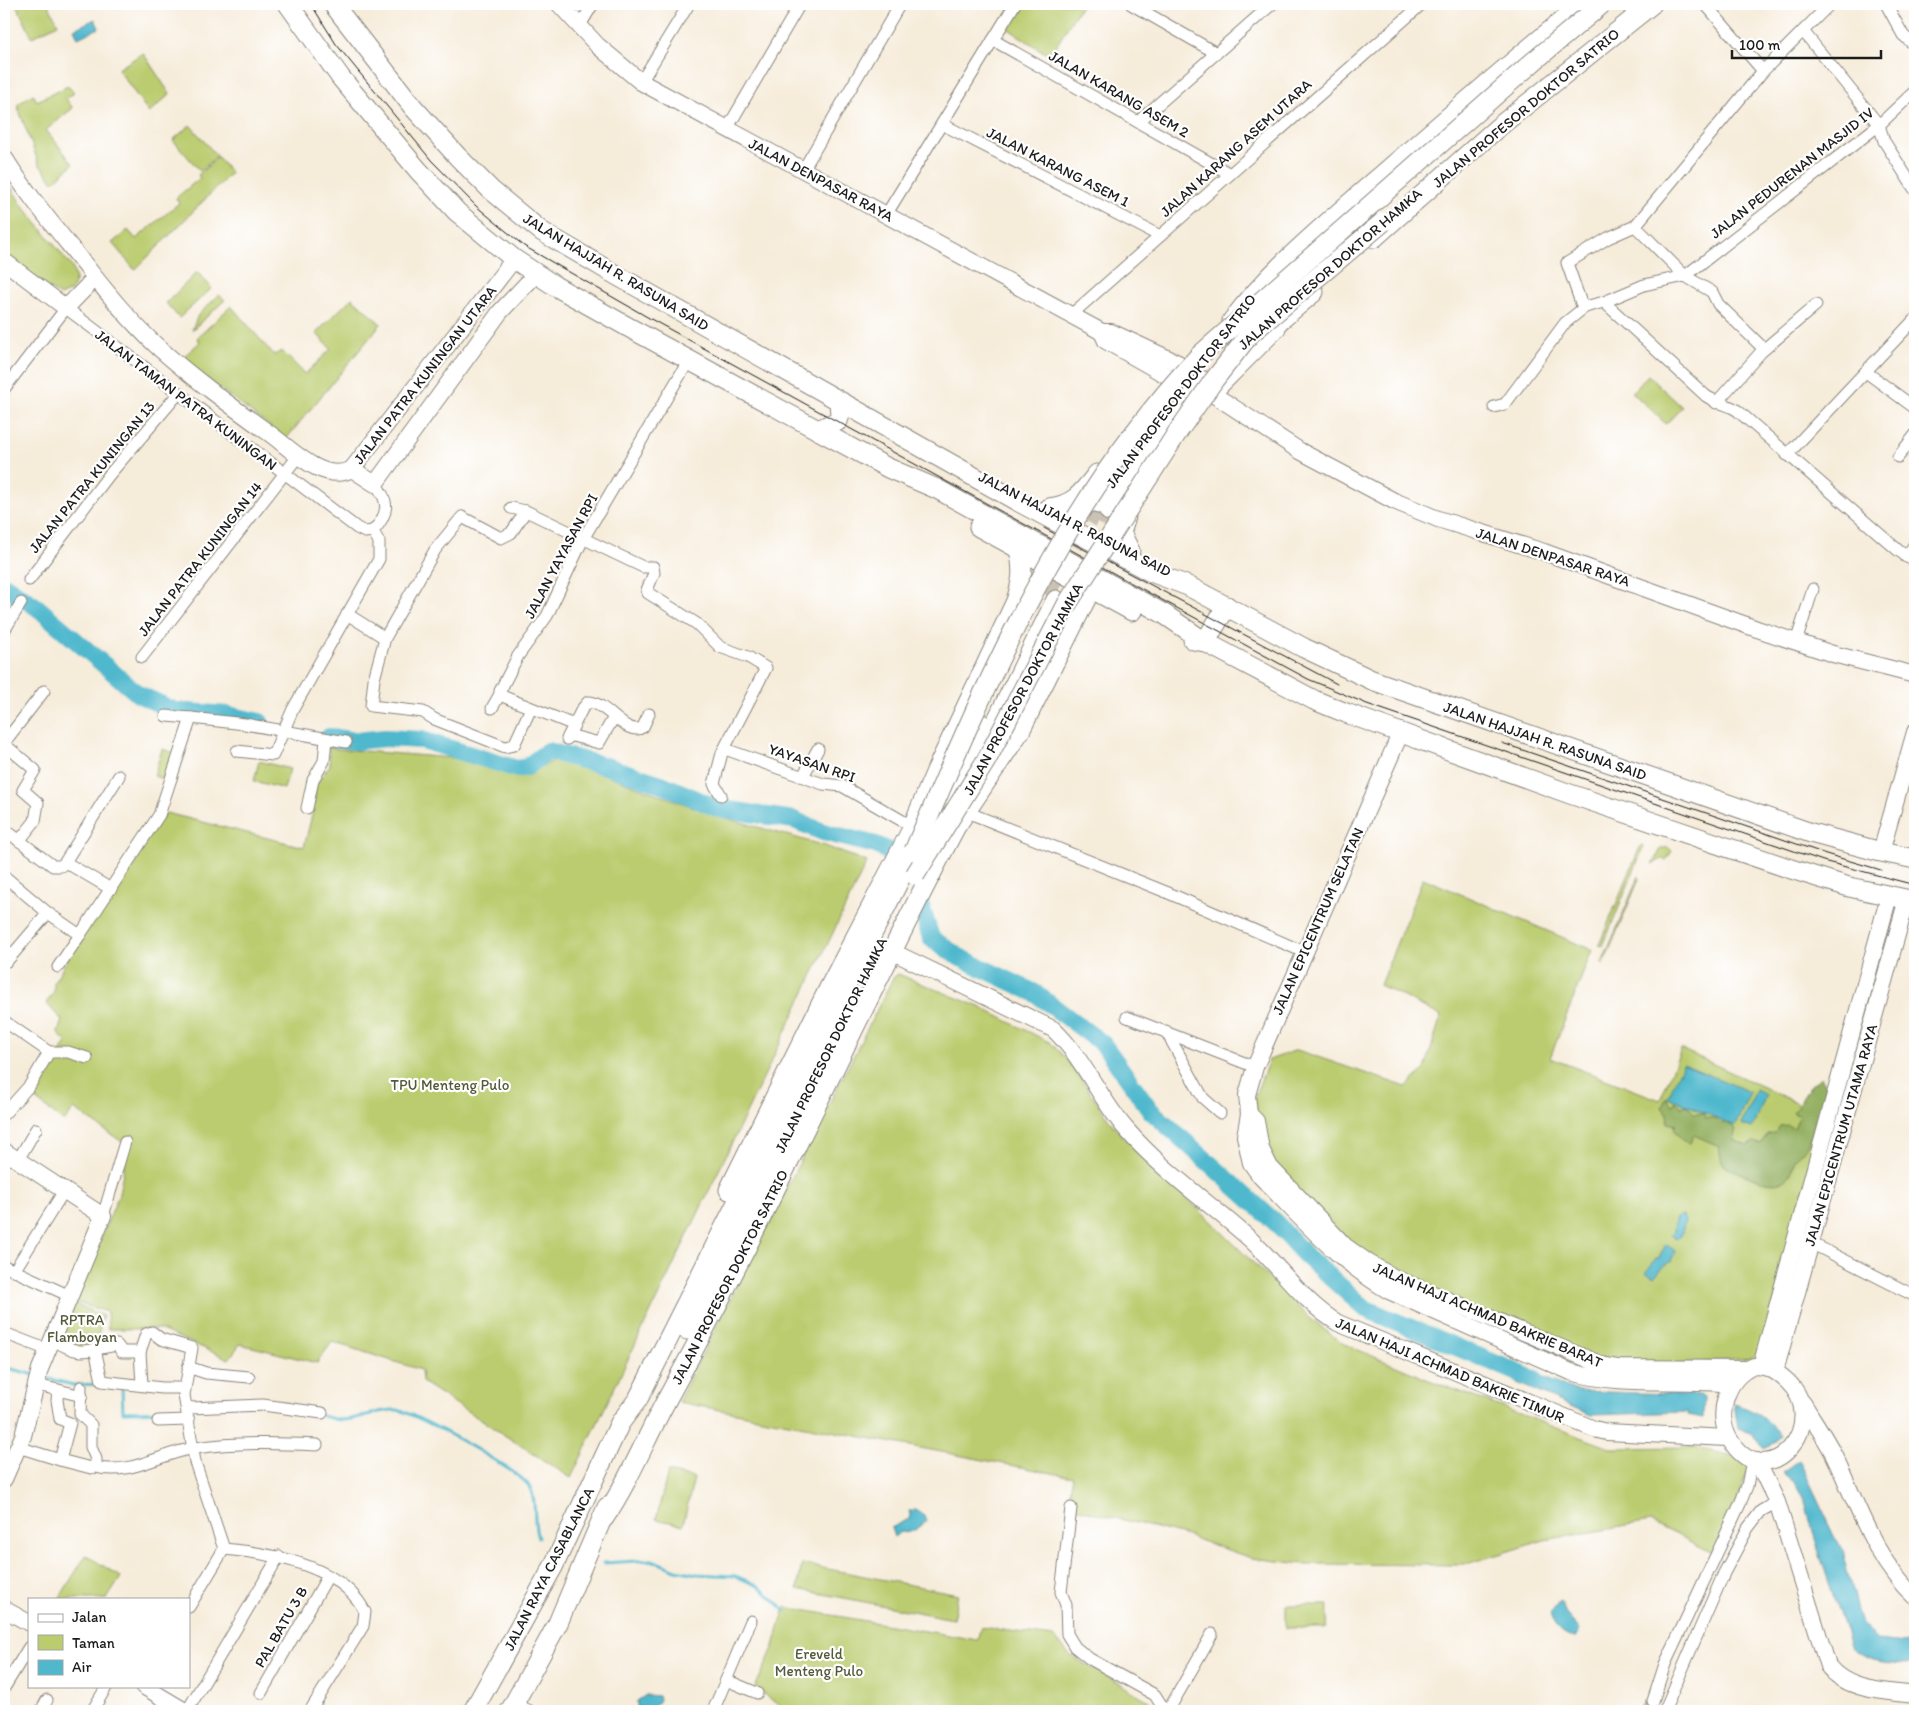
<svg xmlns="http://www.w3.org/2000/svg" width="1919" height="1715" font-family="Itim,sans-serif">
	<style>
		.green { fill: #bbcc6f; stroke: #6c7446 }
		.forest { fill: #94b062; stroke: #58663f }
		.water { fill: #4fb8cd; stroke: #366a74 }
		.lines { fill: none; stroke-linecap: round; stroke-linejoin: round }
		.stream { stroke: #4fb8cd; stroke-width: 3 }
		.river { stroke: #4fb8cd; stroke-width: 18 }
		.street-tunnel { stroke: #cac2b4; stroke-width: 11; stroke-dasharray: 11 5.5; stroke-linecap: butt }
		.primary-tunnel { stroke: #cac2b4; stroke-width: 19; stroke-dasharray: 19 9; stroke-linecap: butt }
		.street-casing { stroke: #89847b; stroke-width: 13 }
		.secondary-casing { stroke: #89847b; stroke-width: 18 }
		.primary-casing { stroke: #89847b; stroke-width: 21 }
		.street { stroke: #fff; stroke-width: 11 }
		.secondary { stroke: #fff; stroke-width: 16 }
		.primary { stroke: #fff; stroke-width: 19 }
		.tram { stroke: #1c1c1c; stroke-width: 1 }
		.primary-bridge-casing { stroke: #89847b; stroke-width: 21; stroke-linecap: butt }
		.primary-bridge { stroke: #fff; stroke-width: 19 }
		.labels { text-anchor: middle; stroke-width: 4.5; stroke-linejoin: round; paint-order: stroke }
		.street-label { font-size: 15px; fill: #1c1c1c; stroke: #fff }
		.park-label { font-size: 15px; fill: #545a39; stroke: #fff }
	</style>
	<rect width="100%" height="100%" fill="#fff"/>
	<filter id="ink" filterUnits="userSpaceOnUse"><feTurbulence type="fractalNoise" baseFrequency=".02" numOctaves="2"/><feDisplacementMap in="SourceGraphic" scale="10" xChannelSelector="R" yChannelSelector="G"/><feConvolveMatrix kernelMatrix="1 2 1 2 8 2 1 2 1" color-interpolation-filters="sRGB"/></filter>
	<filter id="wash" filterUnits="userSpaceOnUse"><feTurbulence type="fractalNoise" baseFrequency=".0096" numOctaves="4" result="noise"/><feDisplacementMap in="SourceGraphic" scale="20" xChannelSelector="R" yChannelSelector="G"/><feGaussianBlur stdDeviation="1.12" result="paint"/><feColorMatrix in="noise" values="0 0 0 0 0 0 0 0 0 0 0 0 0 0 0 0 0 1.4 0 .05"/><feComposite in="paint" operator="in"/></filter>
	<g filter="url(#wash)">
		<rect width="100%" height="100%" fill="#f6ecda"/>
		<g class="green">
			<polygon points="16,4 48,4 58,24 32,37"/>
			<polygon points="1022,4 1082,4 1050,56 1007,28"/>
			<polygon points="143,53 170,94 149,113 118,69"/>
			<polygon points="68,86 74,93 66,99 73,108 46,130 73,164 53,182 39,164 17,105 33,94 37,101"/>
			<polygon points="190,125 217,156 200,171 173,140"/>
			<polygon points="218,157 231,173 135,270 112,243 128,230 136,239 179,203 176,198 200,178 198,175"/>
			<polygon points="4,175 20,202 72,267 76,279 71,291 60,296 4,255"/>
			<polygon points="197,272 212,288 179,318 166,303"/>
			<polygon points="219,295 225,300 192,330 198,315"/>
			<polygon points="352,298 381,324 286,439 181,359 200,342 197,338 231,306 274,355 282,351 305,374 331,349 316,333"/>
			<polygon points="1648,375 1682,407 1666,424 1632,392"/>
			<polygon points="328,746 337,749 465,759 520,776 560,758 712,814 825,846 867,862 571,1478 422,1382 421,1370 332,1342 317,1363 240,1344 229,1359 159,1329 108,1329 107,1312 75,1302 119,1194 128,1146 74,1109 64,1122 34,1098 66,1042 58,1033 62,1020 46,1003 54,992 54,982 110,889 166,813 304,847 313,811 316,783 330,765"/>
			<polygon points="162,749 178,754 169,781 154,776"/>
			<polygon points="259,761 290,769 284,789 254,781"/>
			<polygon points="1641,845 1644,846 1603,946 1599,945"/>
			<polygon points="1668,847 1672,851 1666,860 1662,859 1653,864 1661,849"/>
			<polygon points="1639,876 1639,879 1603,965 1602,963"/>
			<polygon points="1423,878 1592,950 1550,1058 1660,1100 1681,1049 1825,1116 1760,1353 1752,1358 1605,1371 1377,1274 1267,1175 1254,1098 1269,1060 1297,1050 1406,1087 1425,1069 1441,1016 1380,985"/>
			<polygon points="898,974 982,1008 1051,1043 1068,1061 1115,1128 1311,1319 1342,1343 1429,1380 1610,1448 1693,1447 1752,1460 1717,1555 1651,1522 1544,1540 1464,1565 1304,1564 1251,1558 1184,1535 1067,1506 1073,1477 678,1402 893,978"/>
			<polygon points="75,1304 103,1316 96,1344 77,1350 58,1340"/>
			<polygon points="668,1472 694,1478 683,1525 656,1519"/>
			<polygon points="86,1555 121,1577 107,1599 62,1599 60,1597"/>
			<polygon points="802,1564 958,1594 953,1619 797,1589"/>
			<polygon points="1286,1605 1328,1605 1327,1628 1286,1628"/>
			<polygon points="785,1607 977,1640 981,1627 1053,1637 1070,1655 1149,1701 1149,1711 788,1711 755,1688 774,1646"/>
		</g>
		<path class="forest" d="M1821,1077L1829,1090C1828,1099 1821,1102 1818,1110C1811,1131 1814,1144 1794,1159C1793,1195 1760,1182 1738,1172C1734,1170 1727,1168 1724,1165C1720,1159 1720,1152 1719,1146L1694,1135L1690,1143C1681,1141 1675,1133 1674,1126L1677,1125L1667,1123L1668,1113L1662,1108L1666,1097L1671,1104L1674,1105L1675,1101L1682,1107L1686,1105L1694,1113H1704L1706,1118H1715L1721,1123L1725,1121L1736,1129L1733,1140L1748,1146L1754,1142L1761,1144L1767,1134L1775,1133L1780,1126L1788,1125L1794,1128L1799,1116L1793,1113L1811,1085Z"/>
		<g class="water">
			<polygon points="95,19 99,28 78,38 74,29"/>
			<polygon points="1683,1064 1750,1092 1735,1126 1668,1097"/>
			<polygon points="1756,1090 1766,1095 1752,1128 1741,1124"/>
			<polygon points="1679,1216 1683,1216 1685,1221 1681,1236 1677,1239 1671,1235 1674,1231 1675,1219"/>
			<polygon points="1666,1244 1675,1251 1671,1262 1664,1265 1654,1277 1646,1272 1656,1258 1659,1258"/>
			<polygon points="1511,1365 1577,1391 1701,1395 1704,1397 1703,1418 1688,1415 1687,1412 1591,1415 1515,1382"/>
			<path d="M1734,1404C1754,1409 1768,1420 1781,1435L1776,1442L1764,1448L1751,1433L1738,1428Z"/>
			<path d="M1799,1460L1842,1551L1861,1625L1877,1640L1915,1644V1665C1894,1662 1865,1665 1850,1647L1815,1540L1806,1505L1795,1483L1782,1472Z"/>
			<path d="M916,1510L924,1515L926,1521C920,1528 909,1535 900,1532L894,1537L891,1528L911,1518L909,1511Z"/>
			<path d="M1560,1601L1564,1612L1580,1630L1576,1636C1564,1638 1552,1624 1551,1613Z"/>
			<polygon points="646,1695 658,1696 659,1700 654,1706 656,1710 668,1711 637,1711 637,1701"/>
		</g>
		<g class="lines">
			<g class="stream">
				<polyline points="4,1367 35,1375"/>
				<polyline points="43,1377 73,1385 101,1384"/>
				<polyline points="122,1387 123,1412 184,1411"/>
				<path d="M322,1416C328,1417 335,1420 341,1420C360,1420 377,1409 397,1410C414,1412 521,1472 529,1486C538,1501 532,1522 538,1538"/>
				<polyline points="604,1563 652,1560 676,1570 697,1574 735,1576 757,1585 786,1611"/>
			</g>
			<g class="river">
				<polyline points="4,585 38,608 138,694 175,711 228,715 260,722"/>
				<polyline points="329,737 356,741 385,738 422,740 517,769 527,767 548,751 612,768 661,784 717,808 794,820 823,832 876,845 887,850 894,860"/>
				<polyline points="921,906 931,938 959,957 1035,993 1103,1044 1151,1111 1276,1223 1304,1254 1366,1309 1535,1380"/>
			</g>
		</g>
	</g>
	<g filter="url(#ink)">
		<g class="lines">
			<polyline class="street-tunnel" points="1648,1711 1653,1701"/>
			<g class="primary-tunnel">
				<polyline points="1087,548 1109,511"/>
				<polyline points="1045,594 1098,504"/>
			</g>
			<g class="street-casing">
				<g id="street">
					<polyline points="1131,4 1216,53"/>
					<polyline points="1705,4 1763,71"/>
					<polyline points="1886,4 1903,35 1915,46"/>
					<polyline points="579,27 593,4"/>
					<polyline points="1803,31 1879,125 1884,141 1915,190"/>
					<polyline points="993,40 1230,174"/>
					<polyline points="641,82 689,4"/>
					<polyline points="1138,122 1272,4"/>
					<polyline points="942,124 1160,236"/>
					<polyline points="727,129 800,4"/>
					<polyline points="803,170 900,4"/>
					<polyline points="886,215 1015,4"/>
					<polyline points="1635,226 1685,276 1712,292 1718,304 1764,349"/>
					<path d="M1604,302L1706,396C1718,404 1729,404 1738,411L1899,551L1915,562"/>
					<polyline points="1585,307 1581,303 1567,263 1608,238 1635,226 1763,71 1830,4"/>
					<polyline points="1585,307 1604,302 1644,285 1685,276 1879,125 1915,91"/>
					<polyline points="1071,315 1422,4"/>
					<polyline points="1866,372 1915,408"/>
					<polyline points="4,389 66,308 357,528 365,532 373,531"/>
					<polyline points="1716,403 1761,352 1816,305"/>
					<polyline points="1494,407 1505,404 1565,323 1585,307"/>
					<polyline points="1787,455 1915,319"/>
					<polyline points="1898,457 1915,435"/>
					<polyline points="511,508 526,511 643,567 653,567 654,573 647,590 648,593 697,624 720,647 748,657 766,668 722,753 714,784 721,795"/>
					<polyline points="526,511 511,533 501,538 462,517 435,550 385,638 374,679 371,706 423,712 434,719 505,747 514,745 531,708"/>
					<path d="M373,531C389,514 390,501 375,484"/>
					<polyline points="1906,557 1915,544"/>
					<polyline points="29,580 109,475 178,394"/>
					<polyline points="347,614 385,638"/>
					<polyline points="4,631 21,603"/>
					<polyline points="1796,642 1813,589"/>
					<polyline points="142,657 299,455"/>
					<polyline points="492,708 500,694"/>
					<polyline points="166,716 191,718"/>
					<polyline points="574,725 502,696 500,691 518,656 547,616 583,539 689,360"/>
					<polyline points="569,735 599,743 614,717"/>
					<path d="M567,739L582,709L588,702C606,701 626,738 643,727L649,714"/>
					<polyline points="4,743 44,691"/>
					<polyline points="4,744 35,770 23,790 38,803 35,821 19,841"/>
					<polyline points="725,749 823,784 842,786 913,827"/>
					<polyline points="237,751 273,755 293,709 379,559 379,542 373,531"/>
					<polyline points="803,776 818,749"/>
					<polyline points="307,808 313,780 324,761 326,739"/>
					<polyline points="967,812 1166,892 1304,952"/>
					<polyline points="4,829 53,866 61,866 65,862 111,889"/>
					<polyline points="65,862 119,776"/>
					<polyline points="4,876 48,913 7,961 4,959"/>
					<polyline points="48,913 80,935 159,815 191,718 245,724 346,742"/>
					<polyline points="58,967 80,935"/>
					<polyline points="1127,1017 1255,1067"/>
					<polyline points="4,1021 49,1052"/>
					<polyline points="1166,1031 1203,1098 1220,1113"/>
					<polyline points="49,1052 68,1052 87,1058"/>
					<polyline points="4,1114 30,1085 49,1052"/>
					<polyline points="18,1160 36,1129"/>
					<polyline points="103,1216 125,1142"/>
					<polyline points="1805,1240 1915,1296"/>
					<polyline points="4,1266 70,1296"/>
					<polyline points="14,1271 64,1191"/>
					<polyline points="4,1333 48,1350"/>
					<path d="M52,1339C82,1358 85,1350 117,1345L122,1352H140L146,1334L152,1332L161,1339L192,1348L184,1395L195,1462L224,1549"/>
					<polyline points="95,1349 102,1381 162,1388 184,1388"/>
					<polyline points="140,1352 142,1385"/>
					<polyline points="188,1367 206,1373 249,1377"/>
					<polyline points="58,1390 82,1396"/>
					<polyline points="187,1406 191,1408 263,1405 322,1413"/>
					<polyline points="158,1421 189,1420"/>
					<polyline points="18,1447 60,1460 70,1423 60,1419 57,1400 58,1390 37,1385"/>
					<polyline points="60,1460 91,1468 96,1464 96,1459 91,1447 91,1425 80,1414 81,1387"/>
					<path d="M95,1467C132,1476 160,1453 195,1448C236,1442 276,1443 317,1445"/>
					<polyline points="1071,1508 1061,1592 1066,1605 1067,1634 1075,1647 1090,1659 1155,1695 1165,1711"/>
					<path d="M189,1607L224,1549C269,1553 342,1565 365,1612L363,1626L310,1711"/>
					<polyline points="726,1680 757,1693"/>
					<polyline points="4,1688 29,1647"/>
					<polyline points="261,1693 328,1576"/>
					<polyline points="1653,1701 1665,1664 1740,1504 1747,1486 1752,1460"/>
					<polyline points="514,1703 530,1711"/>
					<polyline points="1666,1707 1724,1573 1748,1528 1761,1511 1777,1502"/>
					<polyline points="41,1711 47,1700"/>
					<polyline points="92,1711 107,1686"/>
					<polyline points="187,1711 279,1556"/>
					<polyline points="713,1711 751,1621"/>
					<polyline points="1168,1711 1212,1634"/>
				</g>
			</g>
			<g class="secondary-casing">
				<g id="secondary">
					<polyline points="559,4 598,46 641,82 1102,332 1111,332 1182,365"/>
					<path d="M4,157C25,191 49,220 74,251C101,285 127,319 159,348C195,380 234,408 273,436C293,451 325,484 352,469L514,259"/>
					<polyline points="4,261 66,308 95,278"/>
					<polyline points="1102,332 1106,341 1171,378"/>
					<polyline points="1211,393 1300,451 1394,501 1438,519 1544,552 1757,629 1833,654 1915,675"/>
					<polyline points="352,469 375,484 500,312 536,274"/>
					<path d="M1401,732L1255,1067L1247,1095L1249,1114L1245,1136L1251,1163L1261,1177C1301,1218 1338,1261 1389,1291L1571,1372C1621,1387 1679,1378 1732,1384"/>
					<polyline points="1881,852 1915,732"/>
					<path d="M893,952L1053,1029C1083,1057 1099,1098 1126,1129C1162,1171 1210,1203 1251,1240C1280,1267 1304,1303 1338,1323L1594,1429L1607,1432L1728,1438"/>
					<polyline points="1249,1114 1256,1121 1261,1149 1270,1167 1345,1246 1369,1263 1395,1278 1602,1365 1618,1368 1746,1369"/>
					<polyline points="4,1151 103,1216 40,1369 23,1436 4,1479"/>
					<path d="M1754,1366C1769,1366 1777,1372 1787,1381C1832,1423 1769,1497 1732,1443C1714,1418 1725,1378 1754,1366Z"/>
					<polyline points="1761,1366 1889,896"/>
					<polyline points="1775,1371 1907,899"/>
					<path d="M1803,1403C1813,1420 1825,1437 1834,1455C1857,1503 1875,1561 1915,1597"/>
					<path d="M1757,1461L1777,1502L1828,1666C1848,1692 1886,1691 1915,1695"/>
					<polyline points="4,1609 29,1623"/>
					<polyline points="143,1686 185,1711"/>
				</g>
			</g>
			<g class="primary-casing">
				<g id="primary">
					<polyline points="288,4 341,78 418,170 457,212 514,259 555,286 628,327 888,468 937,489 1164,614 1205,642 1227,606"/>
					<polyline points="333,4 413,107 458,157 491,190 541,231 616,275 1017,501 1151,572 1188,586 1304,648 1372,680 1811,833 1881,852 1915,859"/>
					<polyline points="1374,238 1496,129 1652,4"/>
					<path d="M1232,321C1272,268 1325,225 1375,181C1444,121 1512,61 1583,4"/>
					<polyline points="1261,333 1283,318 1314,292"/>
					<polyline points="1214,390 1276,328"/>
					<polyline points="818,430 838,421 840,415 839,401"/>
					<polyline points="1098,504 1118,476"/>
					<path d="M1049,508C1074,505 1082,493 1097,474"/>
					<polyline points="1109,511 1185,405 1205,381"/>
					<polyline points="1126,517 1121,533 1130,551"/>
					<polyline points="979,527 1132,611"/>
					<polyline points="1193,640 1205,642 1314,700 1346,713 1570,794 1791,869 1849,887 1915,901"/>
					<polyline points="984,746 1056,600"/>
					<path d="M914,823L936,771L1016,601C1022,582 1024,570 1019,550"/>
					<polyline points="957,825 1020,731 1091,589"/>
					<polyline points="729,1190 830,986 913,827 948,795 982,724"/>
					<polyline points="687,1330 853,1002"/>
					<path d="M604,1518C629,1481 645,1440 666,1401C769,1213 855,1017 955,828L960,809"/>
					<polyline points="473,1711 553,1567 620,1423 638,1399 914,851"/>
					<polyline points="510,1711 558,1623 607,1507"/>
				</g>
			</g>
			<use href="#street" class="street"/>
			<use href="#secondary" class="secondary"/>
			<use href="#primary" class="primary"/>
			<g class="tram">
				<polyline points="311,4 336,44 431,160 476,206 524,246 649,318 1164,601 1308,679 1367,704 1823,861 1915,885"/>
				<polyline points="1044,528 1337,684"/>
				<polyline points="1502,743 1826,854 1881,870"/>
			</g>
			<g class="primary-bridge-casing">
				<g id="primary-bridge">
					<path d="M914,851C989,675 1066,496 1199,356L1534,61L1602,4"/>
					<polyline points="915,875 987,759 1067,604 1177,433 1214,380 1250,334 1383,222"/>
				</g>
			</g>
			<use href="#primary-bridge" class="primary-bridge"/>
		</g>
	</g>
	<g class="labels">
		<g class="street-label">
			<text transform="translate(1119 94) rotate(30)" y="5">JALAN KARANG ASEM 2</text>
			<text transform="translate(1526 108) rotate(-40)" y="5">JALAN PROFESOR DOKTOR SATRIO</text>
			<text transform="translate(1236 148) rotate(-42)" y="5">JALAN KARANG ASEM UTARA</text>
			<text transform="translate(1058 167) rotate(27)" y="5">JALAN KARANG ASEM 1</text>
			<text transform="translate(1792 173) rotate(-38)" y="5">JALAN PEDURENAN MASJID IV</text>
			<text transform="translate(821 180) rotate(28)" y="5">JALAN DENPASAR RAYA</text>
			<text transform="translate(1330 269) rotate(-41)" y="5">JALAN PROFESOR DOKTOR HAMKA</text>
			<text transform="translate(616 272) rotate(31)" y="5">JALAN HAJJAH R. RASUNA SAID</text>
			<text transform="translate(425 375) rotate(-52)" y="5">JALAN PATRA KUNINGAN UTARA</text>
			<text transform="translate(1181 391) rotate(-53)" y="5">JALAN PROFESOR DOKTOR SATRIO</text>
			<text transform="translate(186 400) rotate(37)" y="5">JALAN TAMAN PATRA KUNINGAN</text>
			<text transform="translate(92 477) rotate(-51)" y="5">JALAN PATRA KUNINGAN 13</text>
			<text transform="translate(1075 524) rotate(27)" y="5">JALAN HAJJAH R. RASUNA SAID</text>
			<text transform="translate(561 556) rotate(-62)" y="5">JALAN YAYASAN RPI</text>
			<text transform="translate(1553 557) rotate(18)" y="5">JALAN DENPASAR RAYA</text>
			<text transform="translate(200 559) rotate(-52)" y="5">JALAN PATRA KUNINGAN 14</text>
			<text transform="translate(1023 689) rotate(-62)" y="5">JALAN PROFESOR DOKTOR HAMKA</text>
			<text transform="translate(1545 741) rotate(19)" y="5">JALAN HAJJAH R. RASUNA SAID</text>
			<text transform="translate(812 763) rotate(19)" y="5">YAYASAN RPI</text>
			<text transform="translate(1318 921) rotate(-66)" y="5">JALAN EPICENTRUM SELATAN</text>
			<text transform="translate(831 1045) rotate(-64)" y="5">JALAN PROFESOR DOKTOR HAMKA</text>
			<text transform="translate(1841 1135) rotate(-74)" y="5">JALAN EPICENTRUM UTAMA RAYA</text>
			<text transform="translate(730 1277) rotate(-63)" y="5">JALAN PROFESOR DOKTOR SATRIO</text>
			<text transform="translate(1488 1315) rotate(23)" y="5">JALAN HAJI ACHMAD BAKRIE BARAT</text>
			<text transform="translate(1450 1370) rotate(23)" y="5">JALAN HAJI ACHMAD BAKRIE TIMUR</text>
			<text transform="translate(549 1569) rotate(-63)" y="5">JALAN RAYA CASABLANCA</text>
			<text transform="translate(281 1627) rotate(-60)" y="5">PAL BATU 3 B</text>
		</g>
		<g class="park-label">
			<text x="450" y="1090">TPU Menteng Pulo</text>
			<text x="82" y="1325">RPTRA<tspan x="82" dy="17">Flamboyan</tspan></text>
			<text x="819" y="1659">Ereveld<tspan x="819" dy="17">Menteng Pulo</tspan></text>
		</g>
	</g>
	<rect width="1919" height="1715" fill="none" stroke="#fff" stroke-width="20"/>
	<rect x="28" y="1598" width="162" height="90" fill="#ffffff" stroke="#a4a4a4"/>
	<rect x="38" y="1614" width="25" height="8" fill="#ffffff" stroke="#a4a4a4"/>
	<text x="72" y="1622" font-size="15" fill="#1c1c1c">Jalan</text>
	<rect x="38" y="1635" width="25" height="15" fill="#bbcc6f" stroke="#a4a4a4"/>
	<text x="72" y="1648" font-size="15" fill="#1c1c1c">Taman</text>
	<rect x="38" y="1660" width="25" height="15" fill="#4fb8cd" stroke="#a4a4a4"/>
	<text x="72" y="1672" font-size="15" fill="#1c1c1c">Air</text>
	<path d="M1732 50v8h149v-8" fill="none" stroke="#1c1c1c" stroke-width="2.5"/>
	<text x="1739" y="50" font-size="15" fill="#1c1c1c" stroke="#ffffff" stroke-width="4" paint-order="stroke">100 m</text>
</svg>
